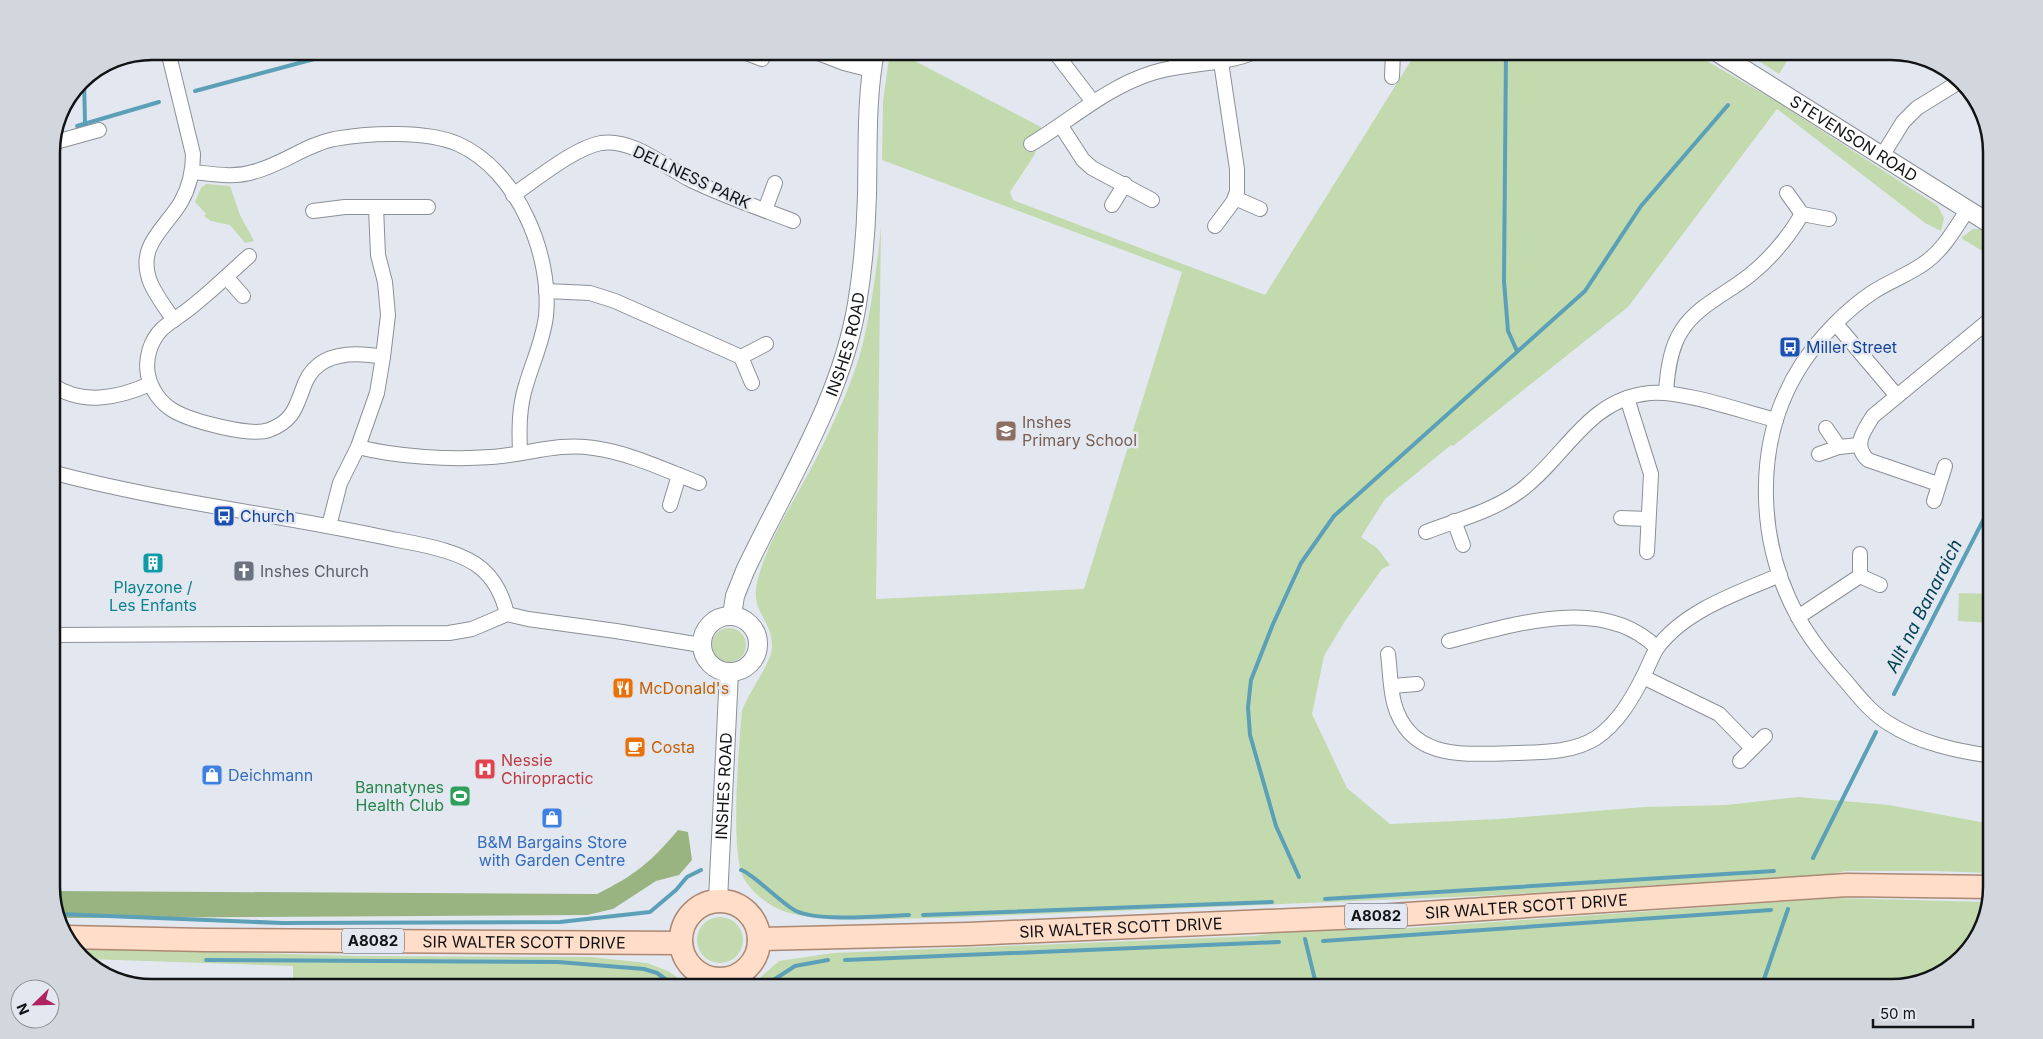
<svg xmlns="http://www.w3.org/2000/svg" width="2043" height="1039" font-family="Inter,sans-serif">
	<style>
		.green { fill: #c3daaf }
		.forest { fill: #99b481 }
		.lines { fill: none; stroke-linecap: round; stroke-linejoin: round }
		.stream { stroke: #5ca0b8; stroke-width: 4 }
		.minor-casing { stroke: #8b9097; stroke-width: 16 }
		.tertiary-casing { stroke: #8b9097; stroke-width: 20 }
		.primary-casing { stroke: #ac8772; stroke-width: 25 }
		.minor { stroke: #fff; stroke-width: 14 }
		.tertiary { stroke: #fff; stroke-width: 18 }
		.primary { stroke: #ffddc8; stroke-width: 22 }
		.labels { text-anchor: middle; stroke-width: 5; stroke-linejoin: round; paint-order: stroke }
		.shield { fill: #e3e8f0; stroke: #505357; stroke-width: 1 }
		.shield-label { font-size: 15px; font-weight: bold; fill: #111315 }
		.street-label { font-size: 16px; fill: #111315; stroke: #e3e8f0 }
		.transit-label { font-size: 16px; fill: #164399; stroke: #e3e8f0; text-anchor: start }
		.education-label { font-size: 16px; fill: #785e54; stroke: #e3e8f0; text-anchor: start }
		.worship-label { font-size: 16px; fill: #5b616d; stroke: #e3e8f0; text-anchor: start }
		.culture-label { font-size: 16px; fill: #0d838f; stroke: #e3e8f0 }
		.food-label { font-size: 16px; fill: #c56008; stroke: #e3e8f0; text-anchor: start }
		.health-label { font-size: 16px; fill: #be3a42; stroke: #e3e8f0; text-anchor: start }
		.shop-label { font-size: 16px; fill: #366cbe; stroke: #e3e8f0; text-anchor: start }
		.leisure-label { font-size: 16px; fill: #27864d; stroke: #e3e8f0; text-anchor: end }
		.water-label { font-size: 18px; font-style: italic; fill: #034254; stroke: #e3e8f0 }
		.rim { fill: none; stroke: #111315; stroke-width: 2.5 }
	</style>
	<rect width="100%" height="100%" fill="#e3e8f0"/>
	<g class="green">
		<path d="M890,51H918L915,61L1041,127L1035,154L1010,192L1013,200L1265,295L1417,51H1690L1779,103L1938,206L1944,218L1941,231L1925,223L1777,109L1628,307L1453,446L1451,445L1385,499L1361,537L1377,548L1390,565L1382,569L1345,621L1324,656L1312,714L1347,788L1390,824L1499,819L1644,807L1726,805L1798,797L1889,805L1992,824V873L1934,871H1845L1833,874L1501,895L941,918C898,918 827,924 786,912C770,907 751,892 743,877C730,847 739,746 742,711C748,692 773,661 772,646C772,616 747,613 759,575C772,531 801,491 821,449C837,415 854,379 863,343C872,305 877,266 881,227L876,599L1084,589L1182,272L882,160L883,101Z"/>
		<polygon points="1743,51 1793,51 1779,74"/>
		<polygon points="206,184 230,186 240,215 254,241 245,243 230,225 211,221 204,216 206,214 195,202 201,188"/>
		<polygon points="1973,229 1981,229 1992,235 1992,257 1961,238"/>
		<polygon points="1959,593 1992,594 1992,623 1958,621"/>
		<circle cx="729" cy="645" r="17"/>
		<path d="M1836,898L1988,902L1981,931L1947,971L1891,988H748L779,961L833,953L1255,936C1300,928 1351,927 1396,929Z"/>
		<circle cx="720" cy="940" r="23"/>
		<polygon points="74,948 359,956 590,957 647,963 668,971 692,988 293,988 293,966 87,959"/>
	</g>
	<path class="forest" d="M678,830L688,832L692,860L679,875L656,881L613,909L587,915L60,918L51,894V891L597,894C635,875 650,863 678,830Z"/>
	<g class="lines">
		<g class="stream">
			<polyline points="1506,51 1504,281 1508,331 1517,351"/>
			<polyline points="84,78 85,123"/>
			<polyline points="195,91 344,51"/>
			<polyline points="77,126 159,102"/>
			<polyline points="1894,694 1992,503"/>
			<polyline points="1813,858 1876,732"/>
			<path d="M741,870C750,871 783,905 796,911C818,922 883,916 909,915"/>
			<polyline points="1299,877 1276,826 1250,735 1248,707 1251,680 1273,624 1301,563 1334,516 1585,291 1641,206 1728,105"/>
			<polyline points="1325,899 1774,871"/>
			<polyline points="58,914 282,923 560,922 650,912 676,890 687,877 701,870"/>
			<polyline points="923,915 1272,902"/>
			<polyline points="1305,939 1317,988"/>
			<polyline points="1323,941 1771,910"/>
			<polyline points="206,960 558,962 644,969 657,973 678,988"/>
			<polyline points="845,960 1279,942"/>
			<polyline points="761,988 795,966 828,960"/>
			<polyline points="1761,988 1788,909"/>
		</g>
		<g class="minor-casing">
			<g id="minor">
				<path d="M168,51L193,154C193,172 190,186 181,202C165,229 135,246 151,284C157,297 166,309 174,320"/>
				<polyline points="254,51 254,52"/>
				<polyline points="741,51 762,59"/>
				<polyline points="813,51 844,63 871,70"/>
				<polyline points="1054,51 1093,102"/>
				<polyline points="1174,51 1177,67"/>
				<polyline points="1392,77 1393,51"/>
				<polyline points="1061,126 1083,160 1092,168 1152,200"/>
				<polyline points="52,143 99,130"/>
				<path d="M1031,144C1071,120 1107,87 1152,73C1187,62 1223,66 1257,51"/>
				<polyline points="1882,156 1903,122 1917,108 1959,82"/>
				<path d="M193,172C213,174 234,178 253,172C282,165 305,145 334,139C367,133 426,130 458,144C517,170 552,254 546,316C543,341 533,361 526,385C519,407 519,429 520,452"/>
				<polyline points="1787,193 1802,214 1829,219"/>
				<path d="M513,195C537,179 574,148 601,143C633,138 665,167 691,180C724,196 759,208 793,221"/>
				<polyline points="1235,198 1260,209"/>
				<polyline points="1112,205 1125,184"/>
				<path d="M1968,209C1956,227 1944,249 1926,262C1910,274 1890,281 1873,292C1846,310 1820,337 1802,364C1753,439 1756,540 1798,617C1810,639 1826,659 1843,678C1856,693 1870,712 1888,723C1919,743 1956,751 1992,756"/>
				<polyline points="765,210 775,183"/>
				<polyline points="313,211 345,207 428,207"/>
				<polyline points="1215,226 1233,202 1237,192 1237,169 1221,62"/>
				<path d="M249,256C231,272 214,289 195,304C185,313 172,320 162,329C150,341 145,359 148,375C151,389 160,403 174,411C192,421 250,437 269,430C296,420 296,404 306,381C320,351 356,352 383,357"/>
				<polyline points="226,277 243,296"/>
				<polyline points="546,291 590,293 615,301 741,357"/>
				<polyline points="1836,324 1897,396"/>
				<polyline points="752,383 741,357 766,344"/>
				<path d="M51,384C82,406 118,398 150,384"/>
				<path d="M1666,393C1667,374 1671,346 1682,330C1698,305 1728,293 1750,275C1771,258 1788,238 1802,214"/>
				<polyline points="1627,398 1651,474 1647,552"/>
				<polyline points="1826,428 1839,447"/>
				<path d="M358,447C397,457 451,460 491,457C526,455 558,442 594,448C630,453 665,470 699,483"/>
				<polyline points="1819,454 1839,447 1859,445"/>
				<path d="M51,472C159,501 269,513 378,536C409,543 458,548 482,569C496,581 503,597 507,614"/>
				<path d="M1938,484L1868,460C1852,445 1864,431 1873,416L1992,318"/>
				<polyline points="1934,501 1945,466"/>
				<polyline points="670,505 679,475"/>
				<polyline points="1621,518 1648,519"/>
				<polyline points="1454,521 1463,545"/>
				<polyline points="329,526 340,483 358,447 377,393 383,357 388,315 385,282 378,255 376,207"/>
				<path d="M1426,532C1457,520 1493,511 1520,491C1566,457 1587,399 1650,393C1682,390 1744,412 1776,420"/>
				<polyline points="1860,554 1860,576 1880,585"/>
				<polyline points="1798,617 1860,576"/>
				<polyline points="51,635 449,633 472,629 507,614 528,619 616,631 701,645"/>
				<path d="M1449,641C1513,625 1603,594 1657,648"/>
				<path d="M1388,654C1390,670 1390,687 1394,703C1410,762 1467,754 1515,753C1541,752 1572,753 1596,738C1618,723 1632,699 1644,675C1648,667 1652,656 1657,648C1685,610 1738,593 1780,575"/>
				<polyline points="1643,677 1719,714 1752,748"/>
				<polyline points="1392,686 1417,684"/>
				<polyline points="1740,761 1765,736"/>
			</g>
		</g>
		<g class="tertiary-casing">
			<g id="tertiary">
				<path id="s1" d="M1715,51L1992,225"/>
				<path id="s2" d="M732,615L735,596L745,571C786,484 841,400 857,304C863,268 866,231 867,195C868,147 866,98 875,51"/>
				<circle cx="730" cy="644" r="28"/>
				<path id="s3" d="M718,900L729,672"/>
			</g>
		</g>
		<g class="primary-casing">
			<g id="primary">
				<circle cx="720" cy="940" r="39"/>
				<path id="s4" d="M66,937L205,940L681,943"/>
				<path id="s5" d="M759,939L968,934L1362,917L1847,885L1992,887"/>
			</g>
		</g>
		<use href="#minor" class="minor"/>
		<use href="#tertiary" class="tertiary"/>
		<use href="#primary" class="primary"/>
	</g>
	<defs>
		<g id="bus-square" transform="scale(1.125)"><rect x="-9" y="-9" width="18" height="18" rx="4" fill="#1a4fb4" stroke="#e3e8f0"/><path d="M-5-6H5V4H4V6H2V4H-2V6H-4V4H-5ZM-3.5-4V0h7V-4ZM-3.5 1.2v1.5H-2V1.2ZM2 1.2v1.5H3.5V1.2Z" fill="#fff"/></g>
		<g id="school-square" transform="scale(1.125)"><rect x="-9" y="-9" width="18" height="18" rx="4" fill="#8d6e63" stroke="#e3e8f0"/><path d="M0-5L7-2L0 1L-7-2ZM-4 1L0 2.5L4 1V4Q0 6-4 4Z" fill="#fff"/></g>
		<g id="building-square" transform="scale(1.125)"><rect x="-9" y="-9" width="18" height="18" rx="4" fill="#0f9aa8" stroke="#e3e8f0"/><path d="M-4-6H4V6H1V3H-1V6H-4ZM-2.5-4.3h1.7v1.8h-1.7ZM.8-4.3h1.7v1.8H.8ZM-2.5-1h1.7V.8h-1.7ZM.8-1h1.7V.8H.8Z" fill="#fff"/></g>
		<g id="church-square" transform="scale(1.125)"><rect x="-9" y="-9" width="18" height="18" rx="4" fill="#6b7280" stroke="#e3e8f0"/><path d="M-1.2-6h2.4v3.5h3.3v2.4h-3.3V6h-2.4V-.1h-3.3v-2.4h3.3Z" fill="#fff"/></g>
		<g id="restaurant-square" transform="scale(1.125)"><rect x="-9" y="-9" width="18" height="18" rx="4" fill="#e8710a" stroke="#e3e8f0"/><path d="M-5-6h1v4h1v-4h1v4h1v-4h1v5L-1.5 .5V6h-2V.5L-5-1ZM5-6V6H3V1.5H1.5Q1.5-4 5-6Z" fill="#fff"/></g>
		<g id="cafe-square" transform="scale(1.125)"><rect x="-9" y="-9" width="18" height="18" rx="4" fill="#e8710a" stroke="#e3e8f0"/><path d="M-5.5-4.5H6V0H3Q3 3.5 0 3.5H-2.5Q-5.5 3.5-5.5 0ZM3-3.2v2h1.7v-2ZM-6 4.5H4V6H-6Z" fill="#fff"/></g>
		<g id="hospital-square" transform="scale(1.125)"><rect x="-9" y="-9" width="18" height="18" rx="4" fill="#e0444e" stroke="#e3e8f0"/><path d="M-5-5h3v3.5h4V-5h3V5h-3V1.5h-4V5h-3Z" fill="#fff"/></g>
		<g id="shop-square" transform="scale(1.125)"><rect x="-9" y="-9" width="18" height="18" rx="4" fill="#3f7fe0" stroke="#e3e8f0"/><path d="M-5-2.5h2.3a2.7 3.5 0 0 1 5.4 0H5L5.5 6h-11ZM-1.5-2.5h3a1.5 2.3 0 0 0-3 0Z" fill="#fff"/></g>
		<g id="stadium-square" transform="scale(1.125)"><rect x="-9" y="-9" width="18" height="18" rx="4" fill="#2e9e5b" stroke="#e3e8f0"/><path d="M0-5a6.5 5 0 1 0 0 10a6.5 5 0 1 0 0-10ZM-3.5-1.8h7v3.6h-7Z" fill="#fff"/></g>
	</defs>
	<g fill-rule="evenodd">
		<use href="#bus-square" x="1790" y="347"/>
		<use href="#school-square" x="1006" y="431"/>
		<use href="#bus-square" x="224" y="516"/>
		<use href="#building-square" x="153" y="563"/>
		<use href="#church-square" x="244" y="571"/>
		<use href="#restaurant-square" x="623" y="688"/>
		<use href="#cafe-square" x="635" y="747"/>
		<use href="#hospital-square" x="485" y="769"/>
		<use href="#shop-square" x="212" y="775"/>
		<use href="#stadium-square" x="460" y="796"/>
		<use href="#shop-square" x="552" y="818"/>
	</g>
	<g class="labels">
		<g class="shield">
			<rect x="1345" y="903.5" width="62" height="25" rx="4"/>
			<rect x="342" y="928.5" width="62" height="25" rx="4"/>
		</g>
		<g class="shield-label">
			<text x="1376" y="921">A8082</text>
			<text x="373" y="946">A8082</text>
		</g>
		<g class="street-label">
			<text dy="6" stroke="none"><textPath href="#s1" startOffset="164">STEVENSON ROAD</textPath></text>
			<text transform="translate(692 177) rotate(25)" y="6">DELLNESS PARK</text>
			<text dy="6" stroke="none"><textPath href="#s2" startOffset="295">INSHES ROAD</textPath></text>
			<text dy="6" stroke="none"><textPath href="#s3" startOffset="114">INSHES ROAD</textPath></text>
			<text dy="6" stroke="none"><textPath href="#s5" startOffset="768">SIR WALTER SCOTT DRIVE</textPath></text>
			<text dy="6" stroke="none"><textPath href="#s5" startOffset="362">SIR WALTER SCOTT DRIVE</textPath></text>
			<text dy="6" stroke="none"><textPath href="#s4" startOffset="458">SIR WALTER SCOTT DRIVE</textPath></text>
		</g>
		<g class="transit-label">
			<text x="1806" y="353">Miller Street</text>
			<text x="240" y="522">Church</text>
		</g>
		<g class="education-label">
			<text x="1022" y="428">Inshes<tspan x="1022" dy="18">Primary School</tspan></text>
		</g>
		<g class="worship-label">
			<text x="260" y="577">Inshes Church</text>
		</g>
		<g class="culture-label">
			<text x="153" y="593">Playzone /<tspan x="153" dy="18">Les Enfants</tspan></text>
		</g>
		<g class="food-label">
			<text x="639" y="694">McDonald's</text>
			<text x="651" y="753">Costa</text>
		</g>
		<g class="health-label">
			<text x="501" y="766">Nessie<tspan x="501" dy="18">Chiropractic</tspan></text>
		</g>
		<g class="shop-label">
			<text x="228" y="781">Deichmann</text>
			<text x="552" y="848" text-anchor="middle">B&amp;M Bargains Store<tspan x="552" dy="18">with Garden Centre</tspan></text>
		</g>
		<g class="leisure-label">
			<text x="444" y="793">Bannatynes<tspan x="444" dy="18">Health Club</tspan></text>
		</g>
		<g class="water-label">
			<text transform="translate(1924 606) rotate(-63)" y="6">Allt na Banaraich</text>
		</g>
	</g>
	<path d="M0 0H2043V1039H0ZM152 60H1891A92 92 0 0 1 1983 152V887A92 92 0 0 1 1891 979H152A92 92 0 0 1 60 887V152A92 92 0 0 1 152 60Z" fill="#d2d7de" fill-rule="evenodd"/>
	<path class="rim" d="M152 60H1891A92 92 0 0 1 1983 152V887A92 92 0 0 1 1891 979H152A92 92 0 0 1 60 887V152A92 92 0 0 1 152 60Z"/>
	<g transform="translate(35 1004) rotate(247)"><circle r="24" fill="#e3e8f0" stroke="#8f9398"/>
	<path d="M0-4L9 19L0 12L-9 19Z" fill="#ae2362"/>
	<text y="-8" font-size="14" font-weight="bold" text-anchor="middle" fill="#111315">N</text>
	</g>
	<path d="M1873 1019v8h100v-8" fill="none" stroke="#111315" stroke-width="2.5"/>
	<text x="1880" y="1019" font-size="15" fill="#111315" stroke="#e3e8f0" stroke-width="4" paint-order="stroke">50 m</text>
</svg>
